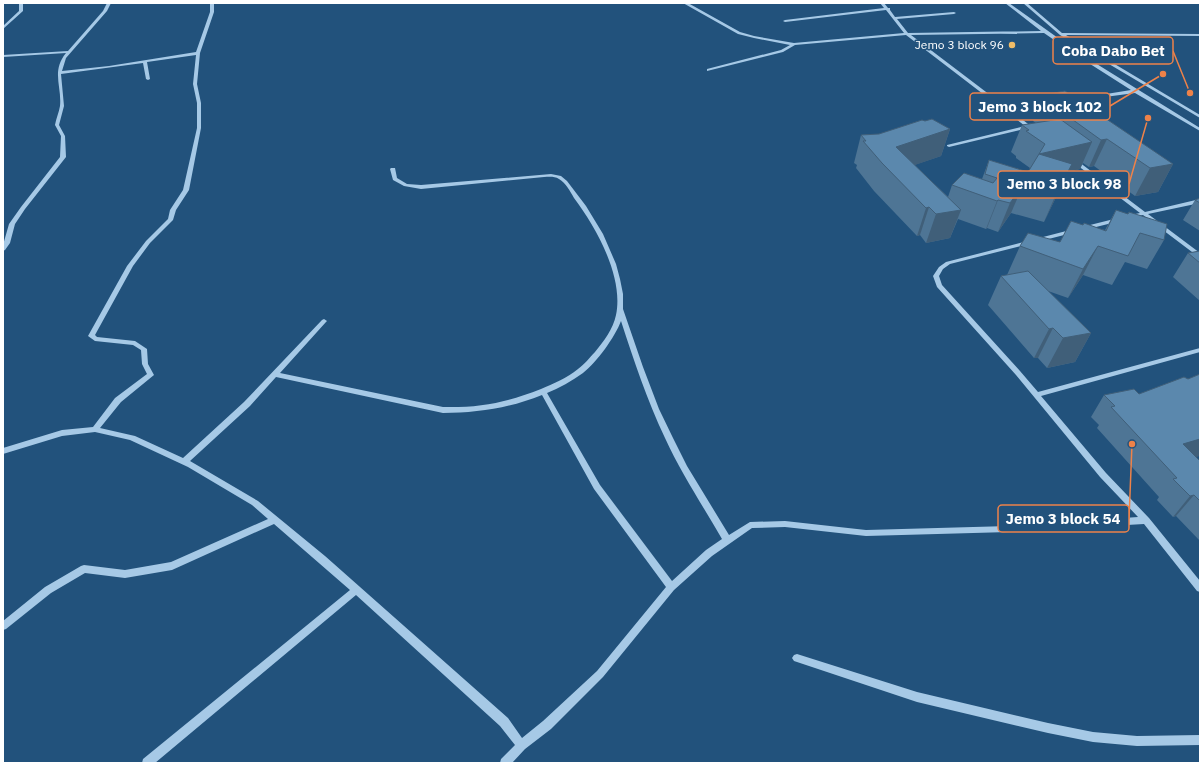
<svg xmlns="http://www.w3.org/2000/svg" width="1203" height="766" font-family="'IBM Plex Sans',sans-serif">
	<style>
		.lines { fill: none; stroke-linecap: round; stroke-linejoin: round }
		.minor { fill: #a6c9e6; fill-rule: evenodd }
		.wall { fill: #4e7595 }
		.shaded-wall { fill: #405f79 }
		.building { fill: #5b88ad; stroke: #405f79 }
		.poi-dot { fill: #f1bd68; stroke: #22527c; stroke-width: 1.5 }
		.labels { text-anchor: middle; stroke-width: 3; stroke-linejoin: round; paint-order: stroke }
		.far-poi-label { font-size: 12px; fill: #fff; stroke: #22527c; text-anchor: end }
		.leader { fill: none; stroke: #ee8249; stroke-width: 1.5 }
		.callout-dot { fill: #ee8249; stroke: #22527c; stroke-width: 1.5 }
		.callout { fill: #22527c; stroke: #ee8249; stroke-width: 1.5 }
		.callout-label { font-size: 15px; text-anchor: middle; font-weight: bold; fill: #fff }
	</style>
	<rect width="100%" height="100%" fill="#22527c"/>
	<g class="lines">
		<g class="minor">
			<polygon points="19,3 23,3 23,11 3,29 3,26 19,11"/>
			<path d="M107,3H111L107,11L66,58L62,71L109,66L196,52L210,12V3H214V12L200,53L197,84L201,103V128L189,190L176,210L173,220L150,243L133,266L95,335L97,337L135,341L147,349L148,364L154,375L121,402L100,428L135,436L183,458L244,402L322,320L324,319L327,321L326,322L280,373L443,407C479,408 508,402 541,389C553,384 567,378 578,369C585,364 589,358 595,352C604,341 613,329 616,315C624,277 596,227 574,198C570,191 566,183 559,179C554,176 549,177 544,177L421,189L404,186L393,180L390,169L391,168H395L397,178L407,184L421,185L551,174L561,176L567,181L586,206L603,234L616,264L620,279L623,294V309L643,367L659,409L673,438L687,466L729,535L750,522L785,521L866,530L1009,526L1138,517L1100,477L1016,375L937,287L933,276L939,267L946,262L1074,229L1076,230V232L950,264L943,269L939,276L942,285L1020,371L1038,392L1200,348V352L1041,396L1106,473L1149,518L1200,581V592L1197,591L1144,524L1009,532L866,536L785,527L752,528L712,556L674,590L603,677L551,729L525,749L512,763H500L501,759L515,745L500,726L356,595L155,763H142L143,759L350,590L274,524L172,570L125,578L85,573L51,593L6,629L3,630V621L45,587L81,566L84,565L125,570L171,562L268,519L252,505L188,467L130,440L95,432L62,436L3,454V448L62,430L93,427L115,398L147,374L142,364L141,350L133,345L95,341L88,336L127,266L146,241L168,219L170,210L183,190L197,128V103L193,84L196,55L147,62L150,79L148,80L146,79L143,63L61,74L64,106L59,125L65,136L66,157L25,209L15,224L10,243L5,250L3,251V245L9,224L21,207L60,157L61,136L55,125C56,119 59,112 60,106C62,87 51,71 66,53L3,57V55L68,51L103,11ZM621,321C634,361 647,400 665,438C681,473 703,506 722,539L706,550L672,581L600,485L547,393C559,388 572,381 583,373C597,362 615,337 621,321ZM276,377L443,413C477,413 510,408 542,395L594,489L666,587L597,671L543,721L522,738L508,718L325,556L258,501L190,461L250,406Z"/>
			<polygon points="683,3 688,3 740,32 754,36 794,43 904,33 886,10 785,22 783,21 785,20 884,8 880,3 884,3 888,8 890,8 890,10 895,17 954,12 956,13 954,14 897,19 908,33 1041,31 1005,3 1009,3 1079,53 1200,128 1200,131 1135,93 1067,102 1067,100 1069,100 1131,90 1076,55 1044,33 911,35 1036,130 1032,131 1028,128 949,147 947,146 947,145 1025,126 906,35 795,45 783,52 707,71 707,69 781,50 790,45 754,38 738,34"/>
			<polygon points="1023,3 1027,3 1062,33 1200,34 1200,36 1066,35 1200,115 1200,118 1060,35"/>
			<polygon points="1048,103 1050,104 1050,105 1030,108 1028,107"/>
			<polygon points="1075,159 1145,212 1200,199 1200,203 1148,214 1200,253 1200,258 1143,215 1126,218 1126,216 1140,213 1073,162 1072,161"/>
			<polygon points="1118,218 1121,220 1120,221 1084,230 1081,228 1082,227"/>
			<polygon points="797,654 917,692 1048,723 1093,732 1137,736 1200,735 1200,745 1137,746 1093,742 1048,733 917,702 794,661 792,658 794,655"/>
		</g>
	</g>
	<g class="wall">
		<polygon points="1043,95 1173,164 1158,192 1135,196 1094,166 1089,167 1083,163 1080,169 1068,172 1059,191 1044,222 1011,213 998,232 987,228 986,229 958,219 950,238 926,243 920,235 917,236 874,191 856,168 857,165 854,163 861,135 879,134 925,121 950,129 941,156 914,165 948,197 952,185 982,179 989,160 1028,172 1030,168 1016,158 1016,156 1011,152 1022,125 1036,123 1033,121"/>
		<polygon points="1200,197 1200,231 1183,220 1195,200 1199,199"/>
		<polygon points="1116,210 1164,240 1147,269 1125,262 1112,285 1083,275 1068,298 1048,291 1091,333 1075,362 1047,368 1038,358 1034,358 988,305 1001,276 1007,275 1020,246 1060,242 1083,225 1105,230"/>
		<polygon points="1200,251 1200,301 1173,277 1188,253"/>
		<polygon points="1104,395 1196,457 1200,461 1200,541 1176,516 1173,517 1157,500 1159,497 1097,428 1099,425 1091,417"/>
	</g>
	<g class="shaded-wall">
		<polygon points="950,129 941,156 892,173 896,147"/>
		<polygon points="1107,139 1094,166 1089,167 1101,140"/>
		<polygon points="1092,142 1080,169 1068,172 1059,191 1044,222 1056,194 1028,181 1039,154"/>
		<polygon points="1173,164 1158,192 1135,196 1150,168"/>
		<polygon points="1023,185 1011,213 998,232 1010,203"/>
		<polygon points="998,200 987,228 986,229 997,201"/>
		<polygon points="929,207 920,235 917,236 926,208"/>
		<polygon points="961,210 950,238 926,243 936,214"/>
		<polygon points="1098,246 1083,275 1068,298 1083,269"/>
		<polygon points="1053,328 1038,358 1034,358 1049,329"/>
		<polygon points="1091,333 1075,362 1047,368 1063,338"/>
		<polygon points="1200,439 1200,456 1167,465 1183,444"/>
		<polygon points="1194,495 1176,516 1173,517 1190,496"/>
	</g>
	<g class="building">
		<polygon points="1065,91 1173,164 1150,168 1107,139 1101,140 1069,117 1074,116 1043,95"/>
		<polygon points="932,119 950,129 896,147 961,210 936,214 929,207 926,208 882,163 863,141 866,141 861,135 879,134 922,120 925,121"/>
		<polygon points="1060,119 1092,142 1039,154 1045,144 1026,131 1029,130 1022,125"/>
		<polygon points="1039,154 1072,164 1056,194 1023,185 1010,203 998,200 997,201 952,185 964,173 993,183 997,178 985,174 989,160 1028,172"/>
		<polygon points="1200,198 1200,203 1195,200"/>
		<polygon points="1116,210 1128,214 1129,212 1167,224 1164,240 1140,233 1128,256 1098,246 1083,269 1020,246 1028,233 1060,242 1071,221 1083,225 1084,223 1106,231"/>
		<polygon points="1200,251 1200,263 1188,253"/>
		<polygon points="1028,271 1091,333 1063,338 1053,328 1049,329 1001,276"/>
		<polygon points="1200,374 1200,439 1183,444 1200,461 1200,501 1194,495 1190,496 1173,479 1177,478 1111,407 1115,406 1104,395 1134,389 1139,394 1184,377 1188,379"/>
	</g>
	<circle class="poi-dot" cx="1012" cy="45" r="4"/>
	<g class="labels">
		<g class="far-poi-label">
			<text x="1004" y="49">Jemo 3 block 96</text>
		</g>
	</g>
	<path class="leader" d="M1190 93L1173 51M1163 74L1110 106M1148 118L1129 184M1132 444L1129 519"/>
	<g class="callout-dot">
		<circle cx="1190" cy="93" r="4"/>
		<circle cx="1163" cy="74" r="4"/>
		<circle cx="1148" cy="118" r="4"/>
		<circle cx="1132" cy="444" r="4"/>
	</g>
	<g class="callout">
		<rect x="1053" y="37" width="120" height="27" rx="4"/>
		<rect x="970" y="93" width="140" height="27" rx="4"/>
		<rect x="998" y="171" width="131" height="27" rx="4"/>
		<rect x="998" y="505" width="131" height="27" rx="4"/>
	</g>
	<g class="callout-label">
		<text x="1113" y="56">Coba Dabo Bet</text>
		<text x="1040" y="112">Jemo 3 block 102</text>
		<text x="1064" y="189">Jemo 3 block 98</text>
		<text x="1063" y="524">Jemo 3 block 54</text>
	</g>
	<rect width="1203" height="766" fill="none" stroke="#ffffff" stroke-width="8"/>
</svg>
